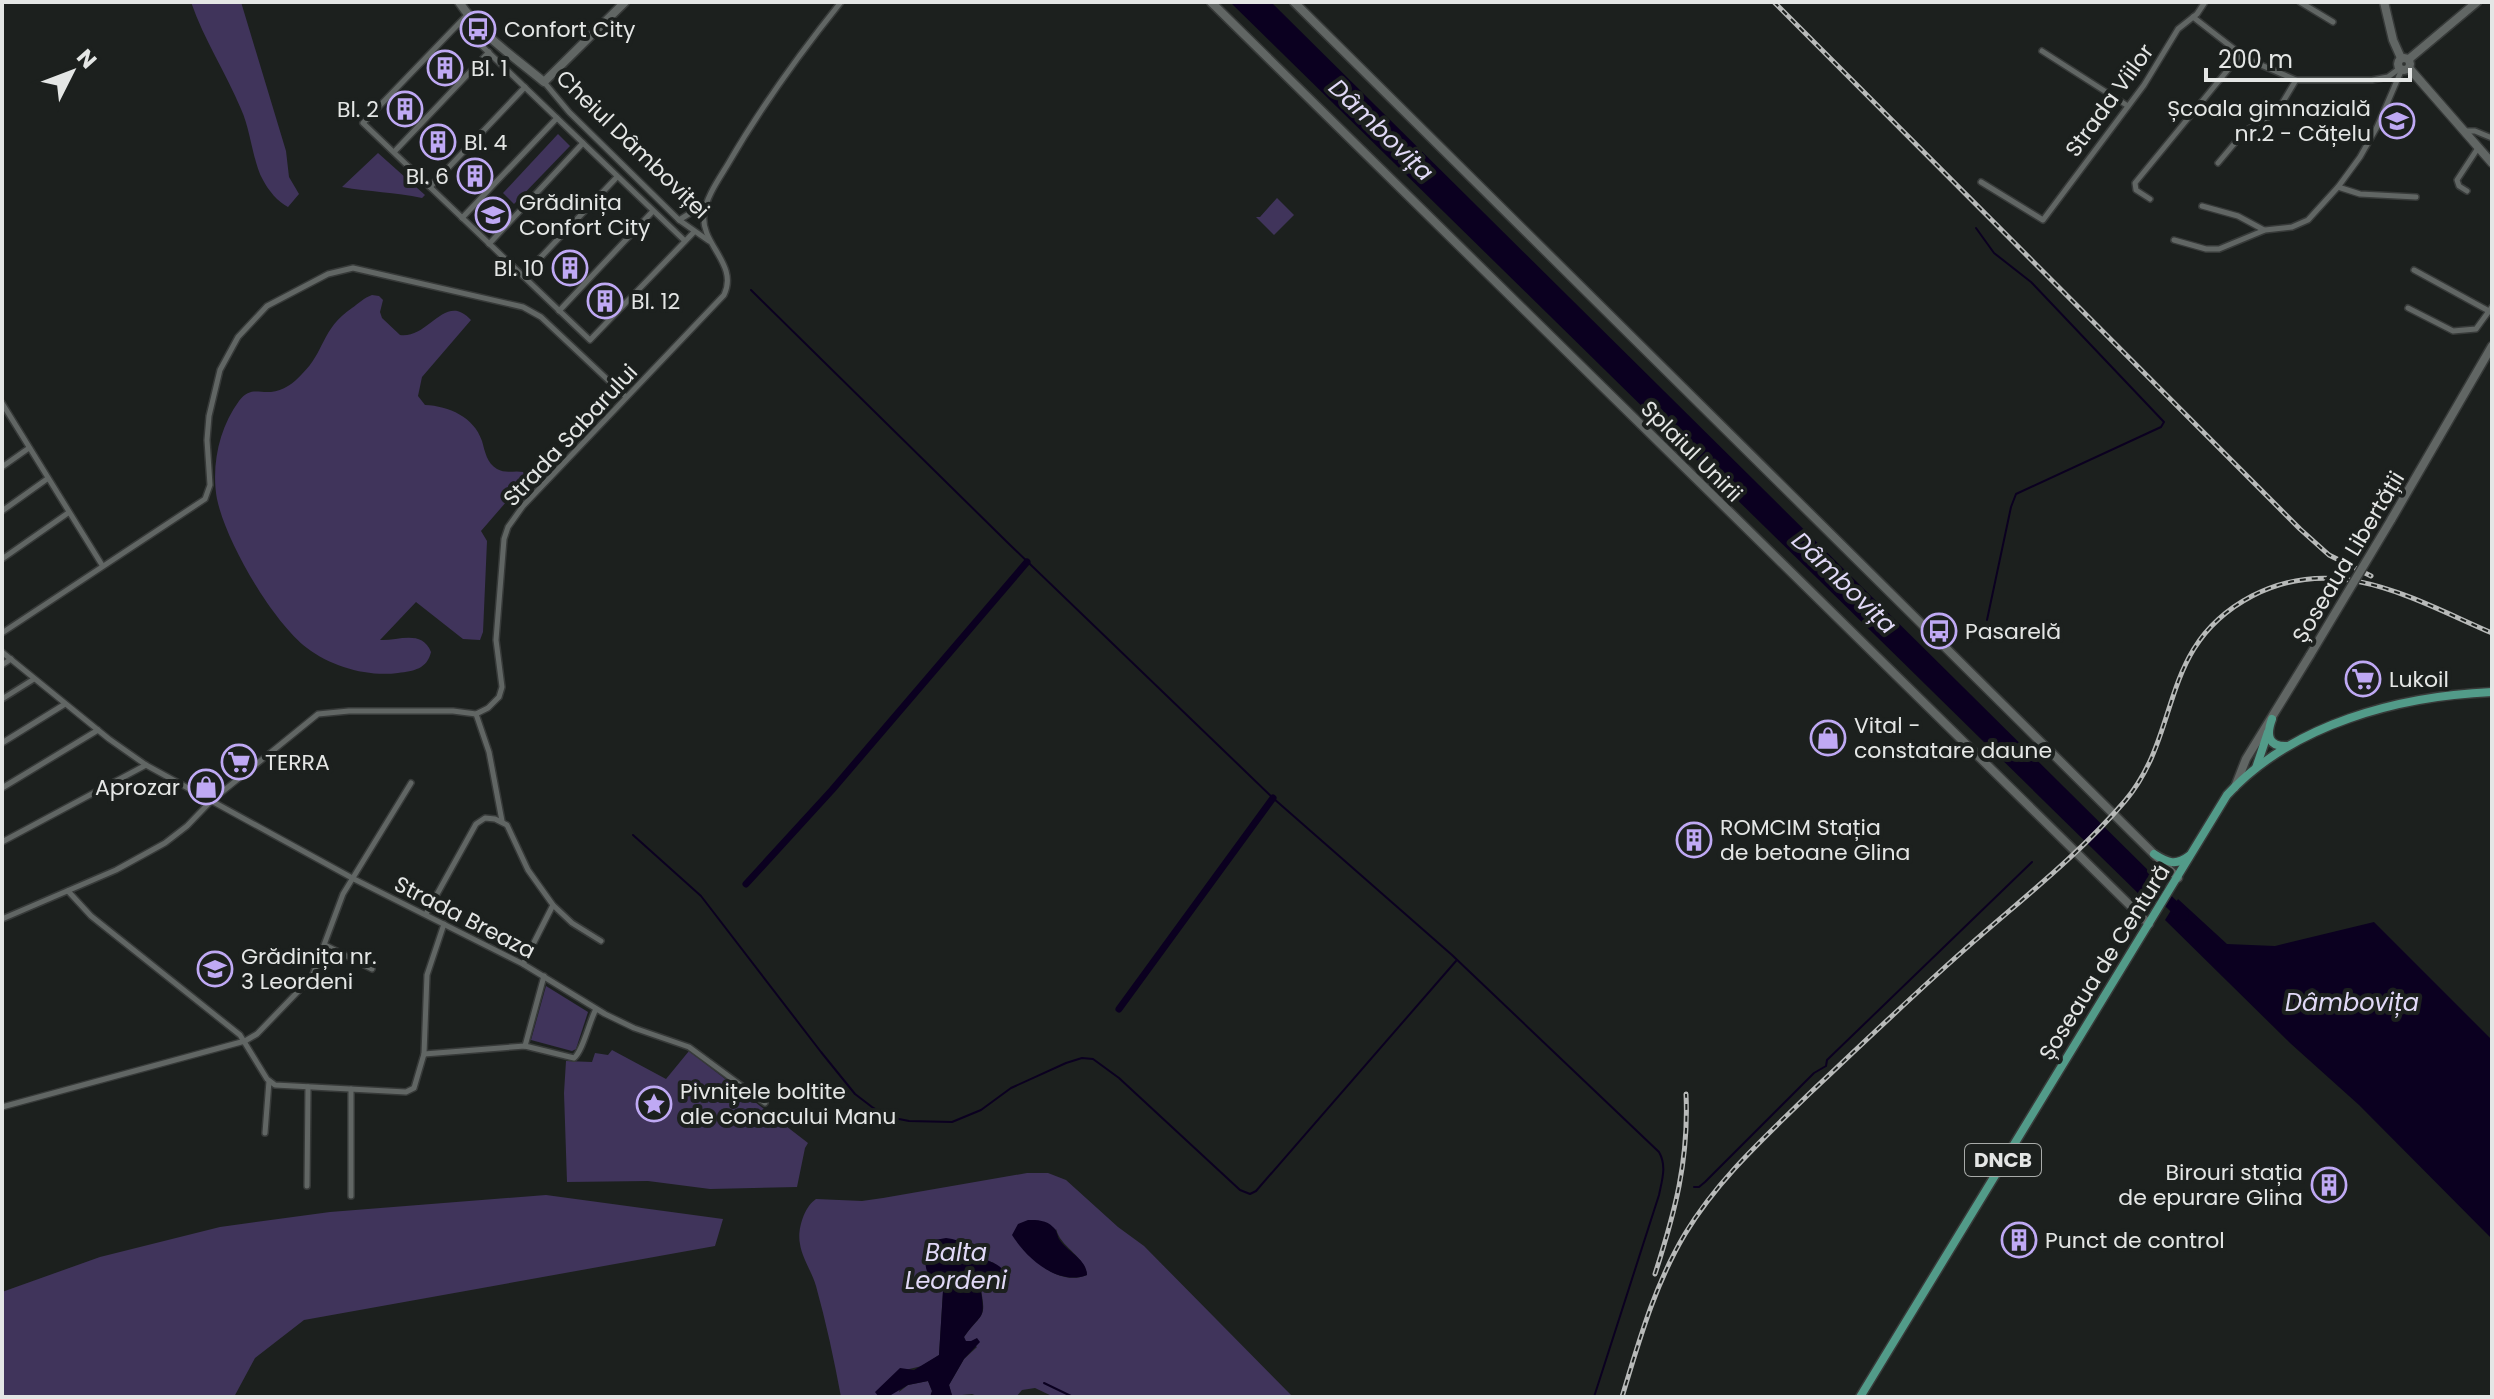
<svg xmlns="http://www.w3.org/2000/svg" width="2494" height="1399" font-family="Poppins,sans-serif">
	<style>
		.green { fill: #40345b; fill-rule: evenodd }
		.water { fill: #0b0020 }
		.lines { fill: none; stroke-linecap: round; stroke-linejoin: round }
		.stream { stroke: #0b0020; stroke-width: 2 }
		.canal { stroke: #0b0020; stroke-width: 7 }
		.river { stroke: #0b0020; stroke-width: 12 }
		.street-casing { stroke: #373a39; stroke-width: 8 }
		.secondary-casing { stroke: #373a39; stroke-width: 11 }
		.primary-casing { stroke: #373a39; stroke-width: 11 }
		.street { stroke: #616664; stroke-width: 5 }
		.secondary { stroke: #616664; stroke-width: 8 }
		.primary { stroke: #529b89; stroke-width: 8 }
		.rail-casing { stroke: #b8bab9; stroke-width: 5 }
		.rail { stroke: #1c201e; stroke-width: 2; stroke-dasharray: 6; stroke-linecap: butt }
		.secondary-bridge-casing { stroke: #373a39; stroke-width: 11; stroke-linecap: butt }
		.secondary-bridge { stroke: #616664; stroke-width: 8 }
		.labels { text-anchor: middle; stroke-width: 8; stroke-linejoin: round; paint-order: stroke }
		.shield { fill: #1c201e; stroke: #a8aba9; stroke-width: 2 }
		.shield-label { font-size: 20px; font-weight: bold; fill: #e4e6e5 }
		.poi-label { font-size: 22px; fill: #e4e6e5; stroke: #1c201e; text-anchor: start }
		.street-label { font-size: 22px; fill: #e4e6e5; stroke: #1c201e }
		.water-label { font-size: 24px; font-style: italic; fill: #e1d9f7; stroke: #1c201e }
	</style>
	<rect width="100%" height="100%" fill="#1c201e"/>
	<g class="green">
		<path d="M191,2H241L286,151L289,177L299,194L288,207C278,202 268,190 263,180C253,163 251,131 241,109C226,73 204,40 191,2Z"/>
		<polygon points="558,134 570,146 514,204 503,193"/>
		<path d="M378,153L425,195L422,198C395,192 369,192 342,187Z"/>
		<polygon points="1277,198 1294,215 1274,235 1256,217 1260,217"/>
		<path d="M372,295L379,296L383,300L380,312L382,318L400,335C429,339 445,291 471,320L422,377L418,396L425,405C449,406 474,417 482,441C485,452 487,463 497,469C506,474 514,470 523,472L526,479L481,531L487,541L483,632L480,640L463,639L416,602L380,640C398,641 422,629 431,652C427,669 414,671 398,673C368,677 332,667 307,648C272,621 226,542 217,499C211,466 219,428 239,401C250,387 257,393 271,392C283,391 294,383 302,374C325,352 321,329 352,308C359,303 364,298 372,295Z"/>
		<polygon points="546,986 588,1012 576,1049 572,1051 531,1040"/>
		<polygon points="612,1050 666,1079 689,1051 808,1143 805,1148 797,1187 710,1189 648,1181 567,1182 564,1093 566,1061 592,1062 595,1053 608,1055"/>
		<path d="M1027,1173H1048L1066,1180L1118,1227L1144,1246L1293,1397H1054L1035,1388L1022,1390L1016,1397H980L972,1394L952,1396L949,1385L964,1359L977,1347L971,1342L965,1341L964,1337C983,1311 987,1320 980,1285L999,1279L994,1263L984,1259L970,1244L935,1283L942,1287L943,1291L939,1355L922,1366L905,1370L899,1392L908,1385L928,1381L932,1391L930,1397H841C834,1359 826,1322 816,1286C812,1272 802,1258 800,1244C797,1230 804,1207 816,1199L862,1201L883,1198ZM1056,1229C1061,1248 1084,1255 1087,1275C1067,1283 1050,1273 1035,1260Z"/>
		<polygon points="546,1195 723,1219 715,1246 304,1320 255,1358 234,1397 2,1397 2,1292 100,1257 220,1227 330,1212"/>
	</g>
	<g class="water">
		<polygon points="1230,2 1271,2 2160,882 2148,903"/>
		<polygon points="2178,899 2227,944 2275,946 2374,922 2492,1040 2492,1239 2359,1105 2290,1043 2165,920"/>
		<path d="M1028,1220C1037,1220 1047,1220 1053,1227C1057,1230 1057,1235 1059,1239C1067,1252 1087,1259 1087,1275C1058,1286 1027,1259 1012,1235L1018,1224Z"/>
		<path d="M946,1238C964,1240 968,1247 982,1257C991,1264 999,1262 1005,1273L999,1279L980,1285C986,1322 983,1310 964,1337L966,1341H971L977,1338L980,1342L964,1359L949,1385L952,1395L956,1397H930L932,1391L928,1381L908,1385L891,1395L878,1396L875,1392L900,1368L914,1370L939,1355L943,1291L942,1287C927,1278 925,1271 925,1253L935,1240Z"/>
	</g>
	<g class="lines">
		<g class="stream">
			<polyline points="1976,228 1994,253 2031,282 2164,422 2161,427 2016,494 2011,507 1987,620"/>
			<path d="M751,290L1006,541L1273,798L1452,955L1659,1152C1667,1166 1662,1180 1659,1195L1594,1397"/>
			<polyline points="633,835 701,896 821,1052 855,1094 872,1107 889,1117 909,1121 952,1122 981,1110 1011,1088 1066,1063 1082,1058 1093,1059 1119,1078 1240,1190 1250,1194 1256,1191 1456,961"/>
			<polyline points="1694,1187 1699,1187 1705,1182 1814,1073 1826,1066 1827,1060 2032,862"/>
			<polyline points="1044,1383 1073,1397"/>
		</g>
		<g class="canal">
			<polyline points="746,884 832,790 1027,562"/>
			<polyline points="1119,1009 1273,798"/>
		</g>
		<polyline class="river" points="2144,878 2183,915"/>
		<g class="street-casing">
			<g id="street">
				<polyline points="2300,2 2333,22"/>
				<polyline points="468,14 363,123 590,340 694,232"/>
				<polyline points="2193,17 2247,59 2296,80 2372,80 2388,77 2400,68"/>
				<polyline points="459,24 685,241"/>
				<polyline points="2042,51 2128,106"/>
				<polyline points="544,82 569,112 679,220 709,241"/>
				<polyline points="2465,131 2475,131 2492,138"/>
				<polyline points="394,152 489,52"/>
				<polyline points="2218,163 2244,132 2268,117 2281,105 2296,80"/>
				<polyline points="1981,182 2043,220 2144,85 2178,29 2197,14 2205,2"/>
				<polyline points="430,187 525,87"/>
				<polyline points="2338,187 2360,194 2416,197"/>
				<polyline points="2467,191 2459,186 2457,180 2478,148"/>
				<polyline points="2150,199 2136,190 2135,183 2240,55"/>
				<polyline points="2202,206 2238,216 2264,230"/>
				<polyline points="462,218 557,118"/>
				<polyline points="679,220 707,203"/>
				<polyline points="2174,240 2206,249 2219,249 2265,230 2292,227 2308,220 2338,187 2360,157 2377,127 2402,69"/>
				<polyline points="489,244 583,143"/>
				<polyline points="2414,270 2487,310"/>
				<polyline points="523,276 617,177"/>
				<polyline points="2408,308 2453,331 2476,329 2492,307"/>
				<polyline points="559,311 653,211"/>
				<polyline points="2,403 102,565"/>
				<polyline points="2,467 29,448"/>
				<polyline points="2,511 47,479"/>
				<polyline points="2,559 68,513"/>
				<polyline points="2,633 205,499 210,485 207,440 209,416 220,370 238,337 267,306 328,274 353,268 523,307 541,317 626,397"/>
				<polyline points="2,652 109,739 146,765 354,879 523,964 605,1014 634,1028 689,1047 765,1103"/>
				<polyline points="2,665 11,659"/>
				<polyline points="2,699 34,679"/>
				<polyline points="476,714 489,752 502,821"/>
				<polyline points="2,743 65,704"/>
				<polyline points="2,788 98,730"/>
				<polyline points="2,842 146,765"/>
				<polyline points="68,891 91,916 240,1035 267,1079 275,1085 406,1092 414,1088 424,1054 427,975 444,924"/>
				<polyline points="554,906 572,923 601,941"/>
				<polyline points="426,914 476,824 485,818 495,819 507,825 528,870 553,905 523,964"/>
				<path d="M2,919L116,870L165,843L187,826L211,801L318,714L349,711H453L476,714L488,708L499,697L502,687L496,640L504,539L508,527L523,506L724,295C739,264 700,244 704,214C706,197 719,179 728,164C761,107 800,53 841,2"/>
				<polyline points="325,945 372,969"/>
				<polyline points="525,1046 544,976"/>
				<path d="M424,1054L525,1046L574,1058C583,1051 589,1022 596,1009"/>
				<polyline points="351,1089 351,1196"/>
				<polyline points="2,1107 245,1041 257,1034 312,977 343,894 411,783"/>
				<polyline points="265,1133 269,1081"/>
				<polyline points="307,1186 308,1087"/>
			</g>
		</g>
		<g class="secondary-casing">
			<g id="secondary">
				<path d="M459,2C481,35 514,57 544,82L625,2"/>
				<polyline points="1211,2 2149,924"/>
				<polyline points="1294,2 2178,878"/>
				<polyline points="2384,2 2393,40 2401,58"/>
				<circle cx="2404" cy="64" r="6"/>
				<polyline points="2409,59 2477,2"/>
				<polyline points="2409,68 2492,163"/>
				<polyline points="2391,520 2492,346"/>
				<polyline points="2235,787 2246,759 2310,655"/>
			</g>
		</g>
		<g class="primary-casing">
			<g id="primary">
				<path d="M2272,719C2266,735 2268,747 2287,746"/>
				<polyline points="2256,768 2268,732"/>
				<path d="M2154,854C2168,863 2176,866 2189,856"/>
				<path d="M1860,1397L2227,795C2292,724 2399,696 2492,692"/>
			</g>
		</g>
		<use href="#street" class="street"/>
		<use href="#secondary" class="secondary"/>
		<use href="#primary" class="primary"/>
		<g class="rail-casing">
			<g id="rail">
				<polyline points="1774,2 2300,529 2329,555 2371,576"/>
				<path d="M1655,1274C1675,1212 1689,1160 1686,1094"/>
				<path d="M1622,1397C1639,1341 1655,1284 1685,1234C1718,1179 1765,1137 1810,1093C1861,1045 1911,997 1963,951C2017,903 2077,857 2125,801C2183,732 2157,646 2252,596C2337,552 2413,599 2492,633"/>
			</g>
		</g>
		<use href="#rail" class="rail"/>
		<g class="secondary-bridge-casing">
			<polyline id="secondary-bridge" points="2310,655 2391,520"/>
		</g>
		<use href="#secondary-bridge" class="secondary-bridge"/>
	</g>
	<defs>
		<g id="bus-ring" transform="scale(1.8)"><circle r="9.5" fill="#1c201e" stroke="#bfa9f4" stroke-width="1.5"/><path d="M-5-6H5V4H4V6H2V4H-2V6H-4V4H-5ZM-3.5-4V0h7V-4ZM-3.5 1.2v1.5H-2V1.2ZM2 1.2v1.5H3.5V1.2Z" fill="#bfa9f4"/></g>
		<g id="building-ring" transform="scale(1.8)"><circle r="9.5" fill="#1c201e" stroke="#bfa9f4" stroke-width="1.5"/><path d="M-4-6H4V6H1V3H-1V6H-4ZM-2.5-4.3h1.7v1.8h-1.7ZM.8-4.3h1.7v1.8H.8ZM-2.5-1h1.7V.8h-1.7ZM.8-1h1.7V.8H.8Z" fill="#bfa9f4"/></g>
		<g id="school-ring" transform="scale(1.8)"><circle r="9.5" fill="#1c201e" stroke="#bfa9f4" stroke-width="1.5"/><path d="M0-5L7-2L0 1L-7-2ZM-4 1L0 2.5L4 1V4Q0 6-4 4Z" fill="#bfa9f4"/></g>
		<g id="supermarket-ring" transform="scale(1.8)"><circle r="9.5" fill="#1c201e" stroke="#bfa9f4" stroke-width="1.5"/><path d="M-6-5.5h2.5l.6 2H6L4.5 2H-2.5L-4.4-4H-6ZM-1.5 3.2a1.3 1.3 0 1 0 .1 0ZM3 3.2a1.3 1.3 0 1 0 .1 0Z" fill="#bfa9f4"/></g>
		<g id="shop-ring" transform="scale(1.8)"><circle r="9.5" fill="#1c201e" stroke="#bfa9f4" stroke-width="1.5"/><path d="M-5-2.5h2.3a2.7 3.5 0 0 1 5.4 0H5L5.5 6h-11ZM-1.5-2.5h3a1.5 2.3 0 0 0-3 0Z" fill="#bfa9f4"/></g>
		<g id="sight-ring" transform="scale(1.8)"><circle r="9.5" fill="#1c201e" stroke="#bfa9f4" stroke-width="1.5"/><path d="M0-6L1.8-2.2L6-1.7L2.9 1.2L3.7 5.4L0 3.3L-3.7 5.4L-2.9 1.2L-6-1.7L-1.8-2.2Z" fill="#bfa9f4"/></g>
	</defs>
	<g fill-rule="evenodd">
		<use href="#bus-ring" x="478" y="29"/>
		<use href="#building-ring" x="445" y="68"/>
		<use href="#building-ring" x="405" y="109"/>
		<use href="#school-ring" x="2397" y="121"/>
		<use href="#building-ring" x="438" y="142"/>
		<use href="#building-ring" x="475" y="176"/>
		<use href="#school-ring" x="493" y="215"/>
		<use href="#building-ring" x="570" y="268"/>
		<use href="#building-ring" x="605" y="301"/>
		<use href="#bus-ring" x="1939" y="631"/>
		<use href="#supermarket-ring" x="2363" y="679"/>
		<use href="#shop-ring" x="1828" y="738"/>
		<use href="#supermarket-ring" x="239" y="762"/>
		<use href="#shop-ring" x="206" y="787"/>
		<use href="#building-ring" x="1694" y="840"/>
		<use href="#school-ring" x="215" y="969"/>
		<use href="#sight-ring" x="654" y="1104"/>
		<use href="#building-ring" x="2329" y="1185"/>
		<use href="#building-ring" x="2019" y="1240"/>
	</g>
	<g class="labels">
		<rect class="shield" x="1965" y="1144" width="76" height="32" rx="6"/>
		<g class="shield-label">
			<text x="2003" y="1167">DNCB</text>
		</g>
		<g class="poi-label">
			<text x="504" y="37">Confort City</text>
			<text x="471" y="76">Bl. 1</text>
			<text x="2371" y="116" text-anchor="end">Școala gimnazială<tspan x="2371" dy="25">nr.2 - Cățelu</tspan></text>
			<text x="379" y="117" text-anchor="end">Bl. 2</text>
			<text x="464" y="150">Bl. 4</text>
			<text x="449" y="184" text-anchor="end">Bl. 6</text>
			<text x="519" y="210">Grădinița<tspan x="519" dy="25">Confort City</tspan></text>
			<text x="544" y="276" text-anchor="end">Bl. 10</text>
			<text x="631" y="309">Bl. 12</text>
			<text x="1965" y="639">Pasarelă</text>
			<text x="2389" y="687">Lukoil</text>
			<text x="1854" y="733">Vital -<tspan x="1854" dy="25">constatare daune</tspan></text>
			<text x="265" y="770">TERRA</text>
			<text x="180" y="795" text-anchor="end">Aprozar</text>
			<text x="1720" y="835">ROMCIM Stația<tspan x="1720" dy="25">de betoane Glina</tspan></text>
			<text x="241" y="964">Grădinița nr.<tspan x="241" dy="25">3 Leordeni</tspan></text>
			<text x="680" y="1099">Pivnițele boltite<tspan x="680" dy="25">ale conacului Manu</tspan></text>
			<text x="2303" y="1180" text-anchor="end">Birouri stația<tspan x="2303" dy="25">de epurare Glina</tspan></text>
			<text x="2045" y="1248">Punct de control</text>
		</g>
		<g class="street-label">
			<text transform="translate(2109 100) rotate(-54)" y="8">Strada Viilor</text>
			<text transform="translate(633 144) rotate(44)" y="8">Cheiul Dâmboviței</text>
			<text transform="translate(570 435) rotate(-47)" y="8">Strada Sabarului</text>
			<text transform="translate(1692 451) rotate(45)" y="8">Splaiul Unirii</text>
			<text transform="translate(2348 557) rotate(-59)" y="8">Șoseaua Libertății</text>
			<text transform="translate(465 917) rotate(27)" y="8">Strada Breaza</text>
			<text transform="translate(2104 962) rotate(-58)" y="8">Șoseaua de Centură</text>
		</g>
		<g class="water-label">
			<text transform="translate(1381 130) rotate(44)" y="8">Dâmbovița</text>
			<text transform="translate(1844 583) rotate(44)" y="8">Dâmbovița</text>
			<text x="2352" y="1011">Dâmbovița</text>
			<text x="956" y="1261">Balta<tspan x="956" dy="28">Leordeni</tspan></text>
		</g>
	</g>
	<rect width="2494" height="1399" fill="none" stroke="#e4e6e5" stroke-width="8"/>
	<g transform="translate(72 72) rotate(48)" stroke="#1c201e" stroke-width="6" paint-order="stroke">
	<path d="M0-6L14 30L0 20L-14 30Z" fill="#e4e6e5"/>
	<text y="-12" font-size="22" font-weight="bold" text-anchor="middle" fill="#e4e6e5">N</text>
	</g>
	<path d="M2206 68v12h204v-12" fill="none" stroke="#e4e6e5" stroke-width="4"/>
	<text x="2218" y="68" font-size="24" fill="#e4e6e5" stroke="#1c201e" stroke-width="6" paint-order="stroke">200 m</text>
</svg>
